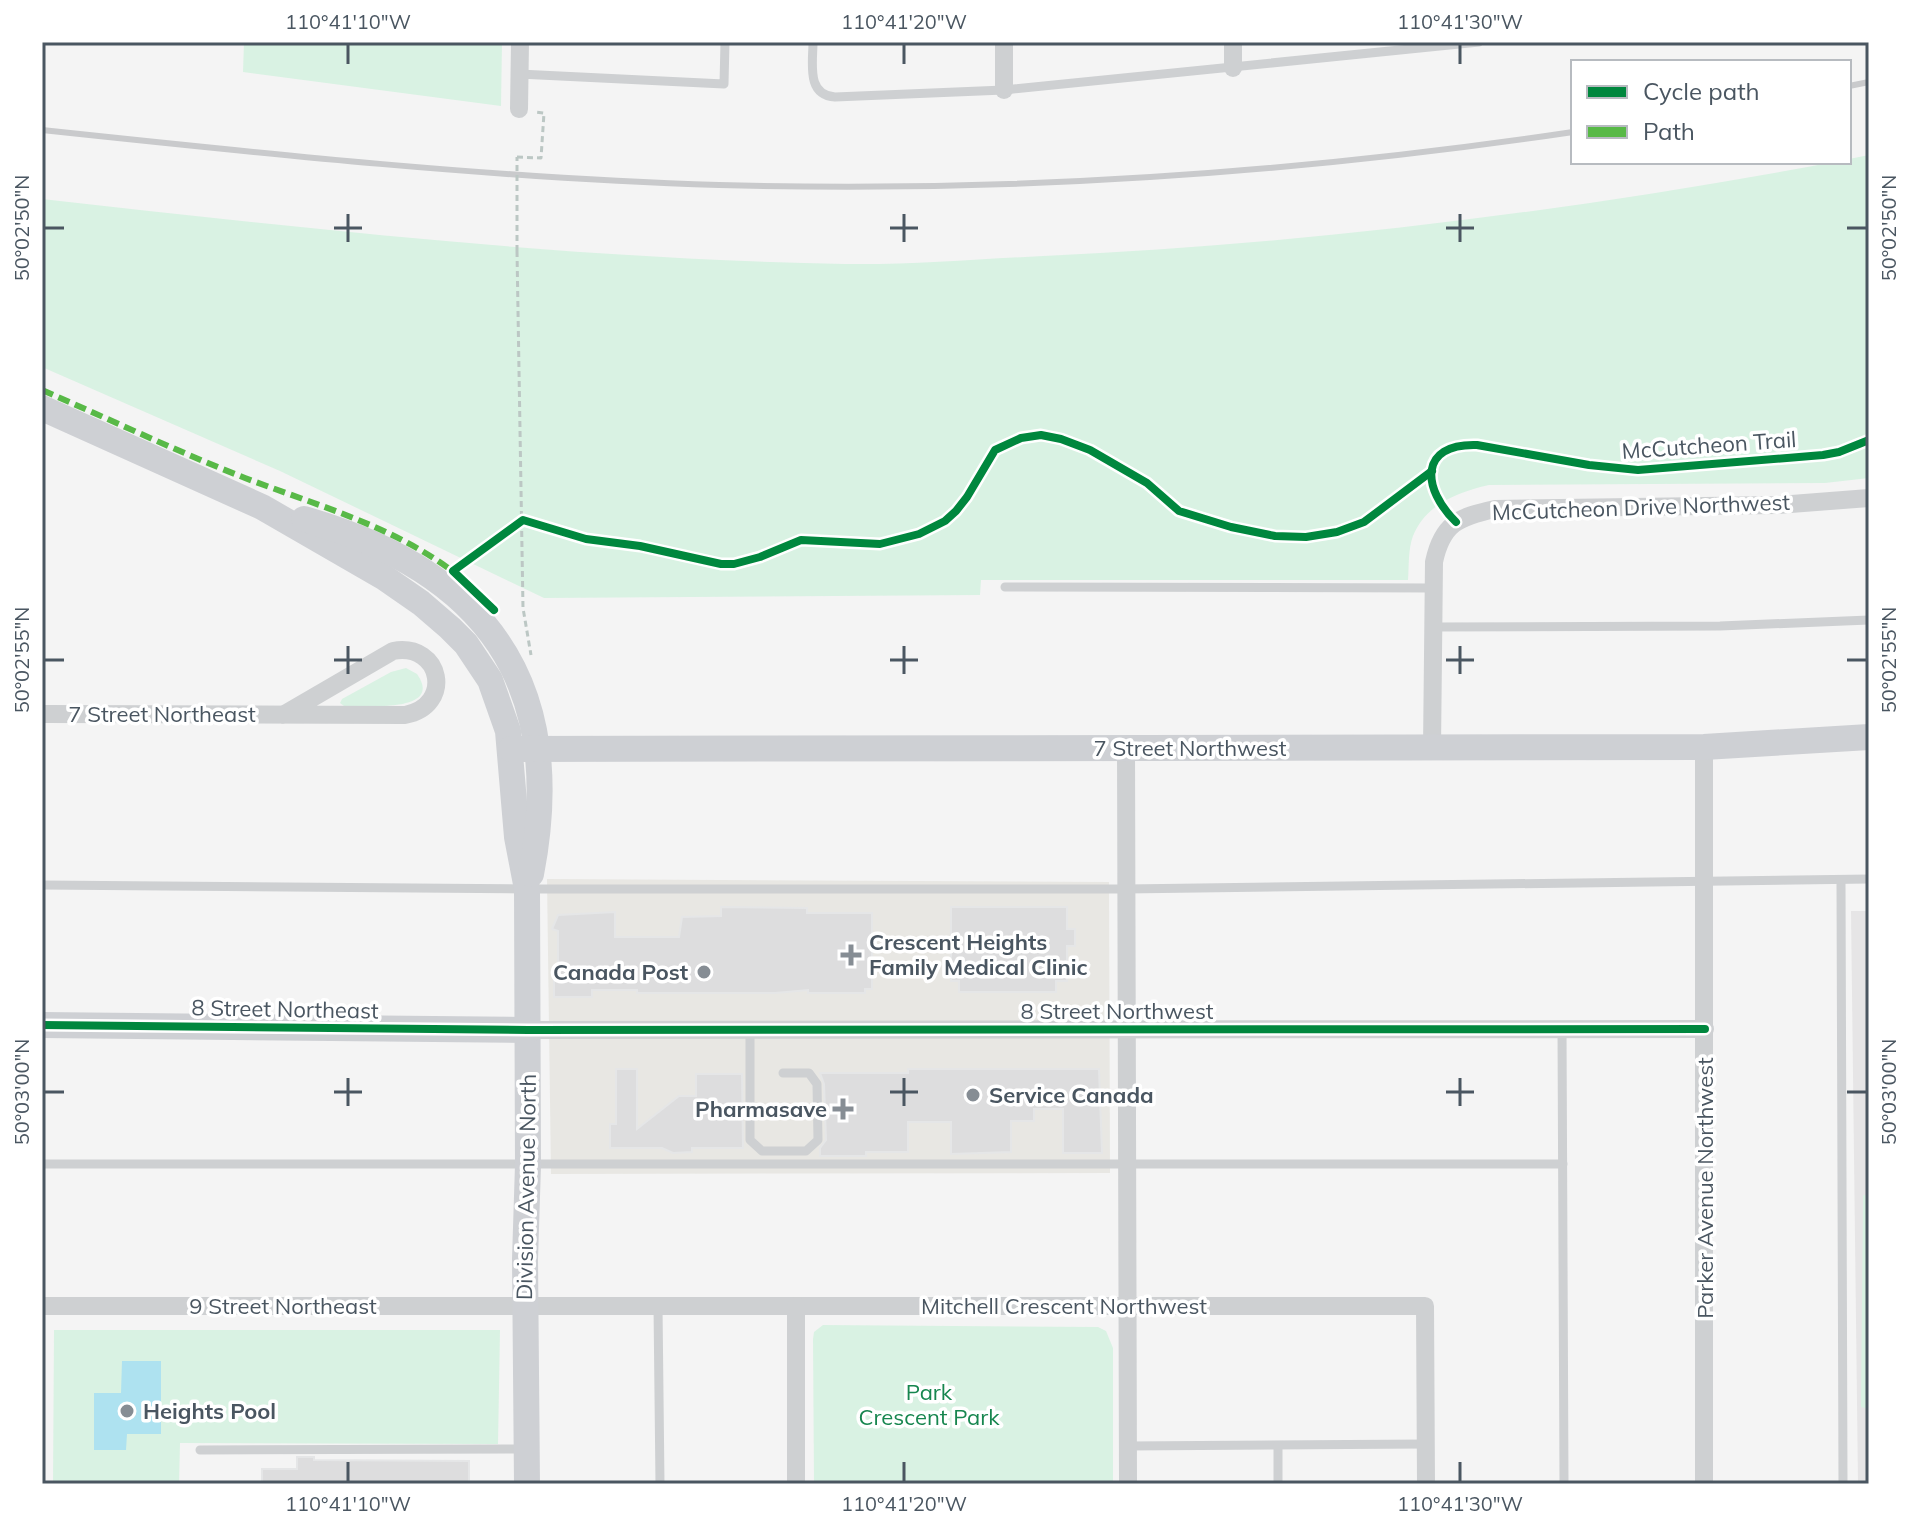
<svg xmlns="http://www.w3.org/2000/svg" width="1911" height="1526" font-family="Mulish,sans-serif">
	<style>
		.commercial { fill: #e8e7e3 }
		.education { fill: #e6e5e6 }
		.green { fill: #d9f2e3 }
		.water { fill: #aee2f0 }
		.building { fill: #ddddde; stroke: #e5e6e7; stroke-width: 2 }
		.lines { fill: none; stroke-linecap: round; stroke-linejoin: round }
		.path { stroke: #bcc7c4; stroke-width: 3; stroke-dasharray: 6 4; stroke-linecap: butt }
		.lane { stroke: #ced0d2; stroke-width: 9 }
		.street { stroke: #ced0d2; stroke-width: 18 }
		.secondary { stroke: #ced0d4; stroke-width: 26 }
		.rail { stroke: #c9cacc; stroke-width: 6 }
		.path-bridge { stroke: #bcc7c4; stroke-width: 3; stroke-dasharray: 6 4; stroke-linecap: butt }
		.quiet { stroke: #58b947; stroke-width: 6; stroke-dasharray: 12 6; stroke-linecap: butt }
		.cycleway-casing { stroke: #fff; stroke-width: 13 }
		.cycleway { stroke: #00873e; stroke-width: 8 }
		.ticks { fill: none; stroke: #4a5661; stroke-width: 3 }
		.poi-dot { fill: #868d94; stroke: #fff; stroke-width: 3 }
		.labels { text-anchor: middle; stroke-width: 7; stroke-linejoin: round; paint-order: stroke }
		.street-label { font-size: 22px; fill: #4a5661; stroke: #fff }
		.poi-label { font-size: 22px; font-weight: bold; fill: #4a5661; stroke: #fff; text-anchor: start }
		.park-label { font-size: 22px; fill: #17864f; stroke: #fff }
		.neatline { fill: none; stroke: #4a5661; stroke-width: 3 }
		.ticks-label { font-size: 20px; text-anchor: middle; fill: #4a5661 }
	</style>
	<rect width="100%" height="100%" fill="#f4f4f4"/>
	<polygon class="commercial" points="547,879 1109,882 1110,1173 551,1174"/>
	<polygon class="education" points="1851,911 1869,911 1869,1484 1858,1484"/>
	<g class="green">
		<polygon points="244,42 502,42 501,106 243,72"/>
		<path d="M1869,155V478L1825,483L1489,485C1458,492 1426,504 1413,536C1408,549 1409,566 1408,580H981L980,595L544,598L280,471L42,367V199C309,229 576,259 845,264C910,265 978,259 1043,256C1308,244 1573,211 1834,162H1849V159Z"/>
		<path d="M406,668L417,674C445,714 363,705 344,706L340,703L342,699L391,672Z"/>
		<polygon points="1863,1195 1869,1196 1869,1409 1861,1407"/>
		<polygon points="823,1325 1098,1327 1106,1331 1113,1348 1113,1484 814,1484 813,1339 814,1332"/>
		<polygon points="54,1330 500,1330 498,1444 180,1443 179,1484 53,1484"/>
	</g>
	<polygon class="water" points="122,1361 161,1361 161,1434 127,1434 126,1450 94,1450 94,1393 121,1393"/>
	<g class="building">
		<polygon points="721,907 807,908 807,913 872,913 872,989 865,989 865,993 808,993 808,990 775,993 637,993 637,990 592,990 592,997 554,997 554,967 558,968 558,931 552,929 558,915 615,912 615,937 679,937 682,917 721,916"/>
		<polygon points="951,907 1067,907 1067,929 1075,929 1075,946 1067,946 1067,981 1056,981 1056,992 959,992 959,981 951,981"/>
		<polygon points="616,1069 637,1069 637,1129 679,1096 696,1096 696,1074 742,1074 743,1148 692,1148 692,1152 673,1153 662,1148 610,1148 610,1124 616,1124"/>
		<polygon points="908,1069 1099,1069 1102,1153 1063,1153 1063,1109 1034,1109 1034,1121 1011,1121 1011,1152 951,1154 951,1122 908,1122 908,1152 866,1152 866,1156 820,1156 820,1148 826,1140 824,1084 820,1073 908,1073"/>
		<polygon points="297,1457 314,1457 314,1460 469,1461 469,1484 262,1484 262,1469 297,1469"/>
	</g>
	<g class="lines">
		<g class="path">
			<polyline points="517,157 541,158 544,113 536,112"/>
			<polyline points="517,251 523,608 531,655"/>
		</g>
		<g class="lane">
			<path d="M813,42C813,63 806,95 835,97L1004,90L1479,42"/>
			<polyline points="519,74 724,84 725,42"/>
			<polyline points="1005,587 1433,588"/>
			<polyline points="1433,627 1720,626 1869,620"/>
			<polyline points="1841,882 1843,1484"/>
			<polyline points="42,885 527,889 1126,889 1869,879"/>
			<polyline points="1562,1029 1564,1484"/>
			<polyline points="750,1030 750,1140 762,1151 806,1151 818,1140 817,1084 809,1073 783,1073"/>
			<polyline points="42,1164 1563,1164"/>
			<polyline points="658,1306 660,1484"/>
			<polyline points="1128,1446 1426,1444"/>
			<polyline points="1278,1446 1278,1484"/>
			<polyline points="200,1450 523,1449"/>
		</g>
		<g class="street">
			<polyline points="1233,68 1233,42"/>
			<polyline points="1004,90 1004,42"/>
			<polyline points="519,109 520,42"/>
			<path d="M42,714L405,715C454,706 442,642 393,651L283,715"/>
			<polyline points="1704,747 1704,1484"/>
			<polyline points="1126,748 1128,1484"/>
			<path d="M1432,748L1434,562C1442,524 1458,517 1495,509L1777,505L1869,498"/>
			<polyline points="528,1030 1705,1029"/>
			<polyline points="42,1306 1425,1306 1426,1484"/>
			<polyline points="796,1306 796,1484"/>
		</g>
		<g class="secondary">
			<polyline points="42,408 262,507 385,578 421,603 450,628 466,644 490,680 508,731 517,837 527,889 528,1165 525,1259 527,1484"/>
			<path d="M304,519C485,571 568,683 531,874"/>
			<polyline points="511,749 1704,747 1869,737"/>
			<polyline points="42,1025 528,1030"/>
		</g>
		<g class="rail">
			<polyline points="1849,86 1869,82"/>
			<path d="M42,130C267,154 492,178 719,185C1004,193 1291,174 1573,132"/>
		</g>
		<polyline class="path-bridge" points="517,251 517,157"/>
		<path class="quiet" d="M42,390C109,419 176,451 245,478C316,505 396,527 456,574"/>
		<g class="cycleway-casing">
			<g id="cycleway">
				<path d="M1456,522C1422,489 1418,443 1477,445L1589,465L1638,470L1823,455L1839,452L1869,440"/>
				<polyline points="494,610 453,571 523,520 586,539 640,546 721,564 734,564 760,557 801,540 880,544 919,534 945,521 956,511 967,497 995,450 1021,438 1041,435 1061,439 1090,450 1147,483 1179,511 1231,527 1275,536 1306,537 1337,532 1364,522 1432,471"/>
				<polyline points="42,1025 528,1030 1705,1029"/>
			</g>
		</g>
		<use href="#cycleway" class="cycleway"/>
	</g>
	<path class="ticks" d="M348,44V64M904,44V64M1460,44V64M348,214V242M904,214V242M1460,214V242M44,228H64M334,228H362M890,228H918M1446,228H1474M1847,228H1867M348,646V674M904,646V674M1460,646V674M44,660H64M334,660H362M890,660H918M1446,660H1474M1847,660H1867M348,1078V1106M904,1078V1106M1460,1078V1106M44,1092H64M334,1092H362M890,1092H918M1446,1092H1474M1847,1092H1867M348,1462V1482M904,1462V1482M1460,1462V1482"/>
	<g class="poi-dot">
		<path d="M847 943h8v8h8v8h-8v8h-8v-8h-8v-8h8z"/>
		<circle cx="704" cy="972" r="8"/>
		<circle cx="973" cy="1095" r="8"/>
		<path d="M839 1097h8v8h8v8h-8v8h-8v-8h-8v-8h8z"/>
		<circle cx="127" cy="1411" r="8"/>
	</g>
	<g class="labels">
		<g class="street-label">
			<text transform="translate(1709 445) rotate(-4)" y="8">McCutcheon Trail</text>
			<text transform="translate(1641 507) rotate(-2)" y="8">McCutcheon Drive Northwest</text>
			<text x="162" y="722">7 Street Northeast</text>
			<text x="1190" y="756">7 Street Northwest</text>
			<text transform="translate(285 1009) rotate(1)" y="8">8 Street Northeast</text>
			<text x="1117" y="1019">8 Street Northwest</text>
			<text transform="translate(526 1187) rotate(-89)" y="8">Division Avenue North</text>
			<text transform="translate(1705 1188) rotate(-90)" y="8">Parker Avenue Northwest</text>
			<text x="283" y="1314">9 Street Northeast</text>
			<text x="1064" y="1314">Mitchell Crescent Northwest</text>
		</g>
		<g class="poi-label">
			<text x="869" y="950">Crescent Heights<tspan x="869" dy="25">Family Medical Clinic</tspan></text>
			<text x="688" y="980" text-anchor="end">Canada Post</text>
			<text x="989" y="1103">Service Canada</text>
			<text x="827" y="1117" text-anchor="end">Pharmasave</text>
			<text x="143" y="1419">Heights Pool</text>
		</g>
		<g class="park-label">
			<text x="929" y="1400">Park<tspan x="929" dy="25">Crescent Park</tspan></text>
		</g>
	</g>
	<rect width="1911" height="1526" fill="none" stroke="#ffffff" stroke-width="88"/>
	<rect x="1571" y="60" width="280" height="104" fill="#ffffff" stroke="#b7bbc0" stroke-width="2"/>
	<rect x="1587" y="86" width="40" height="12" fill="#00873e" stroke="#b7bbc0" stroke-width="2"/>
	<text x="1643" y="100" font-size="24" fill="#4a5661">Cycle path</text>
	<rect x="1587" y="126" width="40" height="12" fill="#58b947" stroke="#b7bbc0" stroke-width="2"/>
	<text x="1643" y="140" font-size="24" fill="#4a5661">Path</text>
	<rect x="44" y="44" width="1823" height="1438" class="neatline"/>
	<g class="ticks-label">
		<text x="348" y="29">110°41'10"W</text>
		<text x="904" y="29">110°41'20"W</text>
		<text x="1460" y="29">110°41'30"W</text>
		<text transform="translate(1889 228) rotate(-90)" y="7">50°02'50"N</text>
		<text transform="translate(22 228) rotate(-90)" y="7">50°02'50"N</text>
		<text transform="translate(1889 660) rotate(-90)" y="7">50°02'55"N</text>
		<text transform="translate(22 660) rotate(-90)" y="7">50°02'55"N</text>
		<text transform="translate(1889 1092) rotate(-90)" y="7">50°03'00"N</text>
		<text transform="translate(22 1092) rotate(-90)" y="7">50°03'00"N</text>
		<text x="348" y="1511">110°41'10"W</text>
		<text x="904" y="1511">110°41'20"W</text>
		<text x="1460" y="1511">110°41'30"W</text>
	</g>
</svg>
